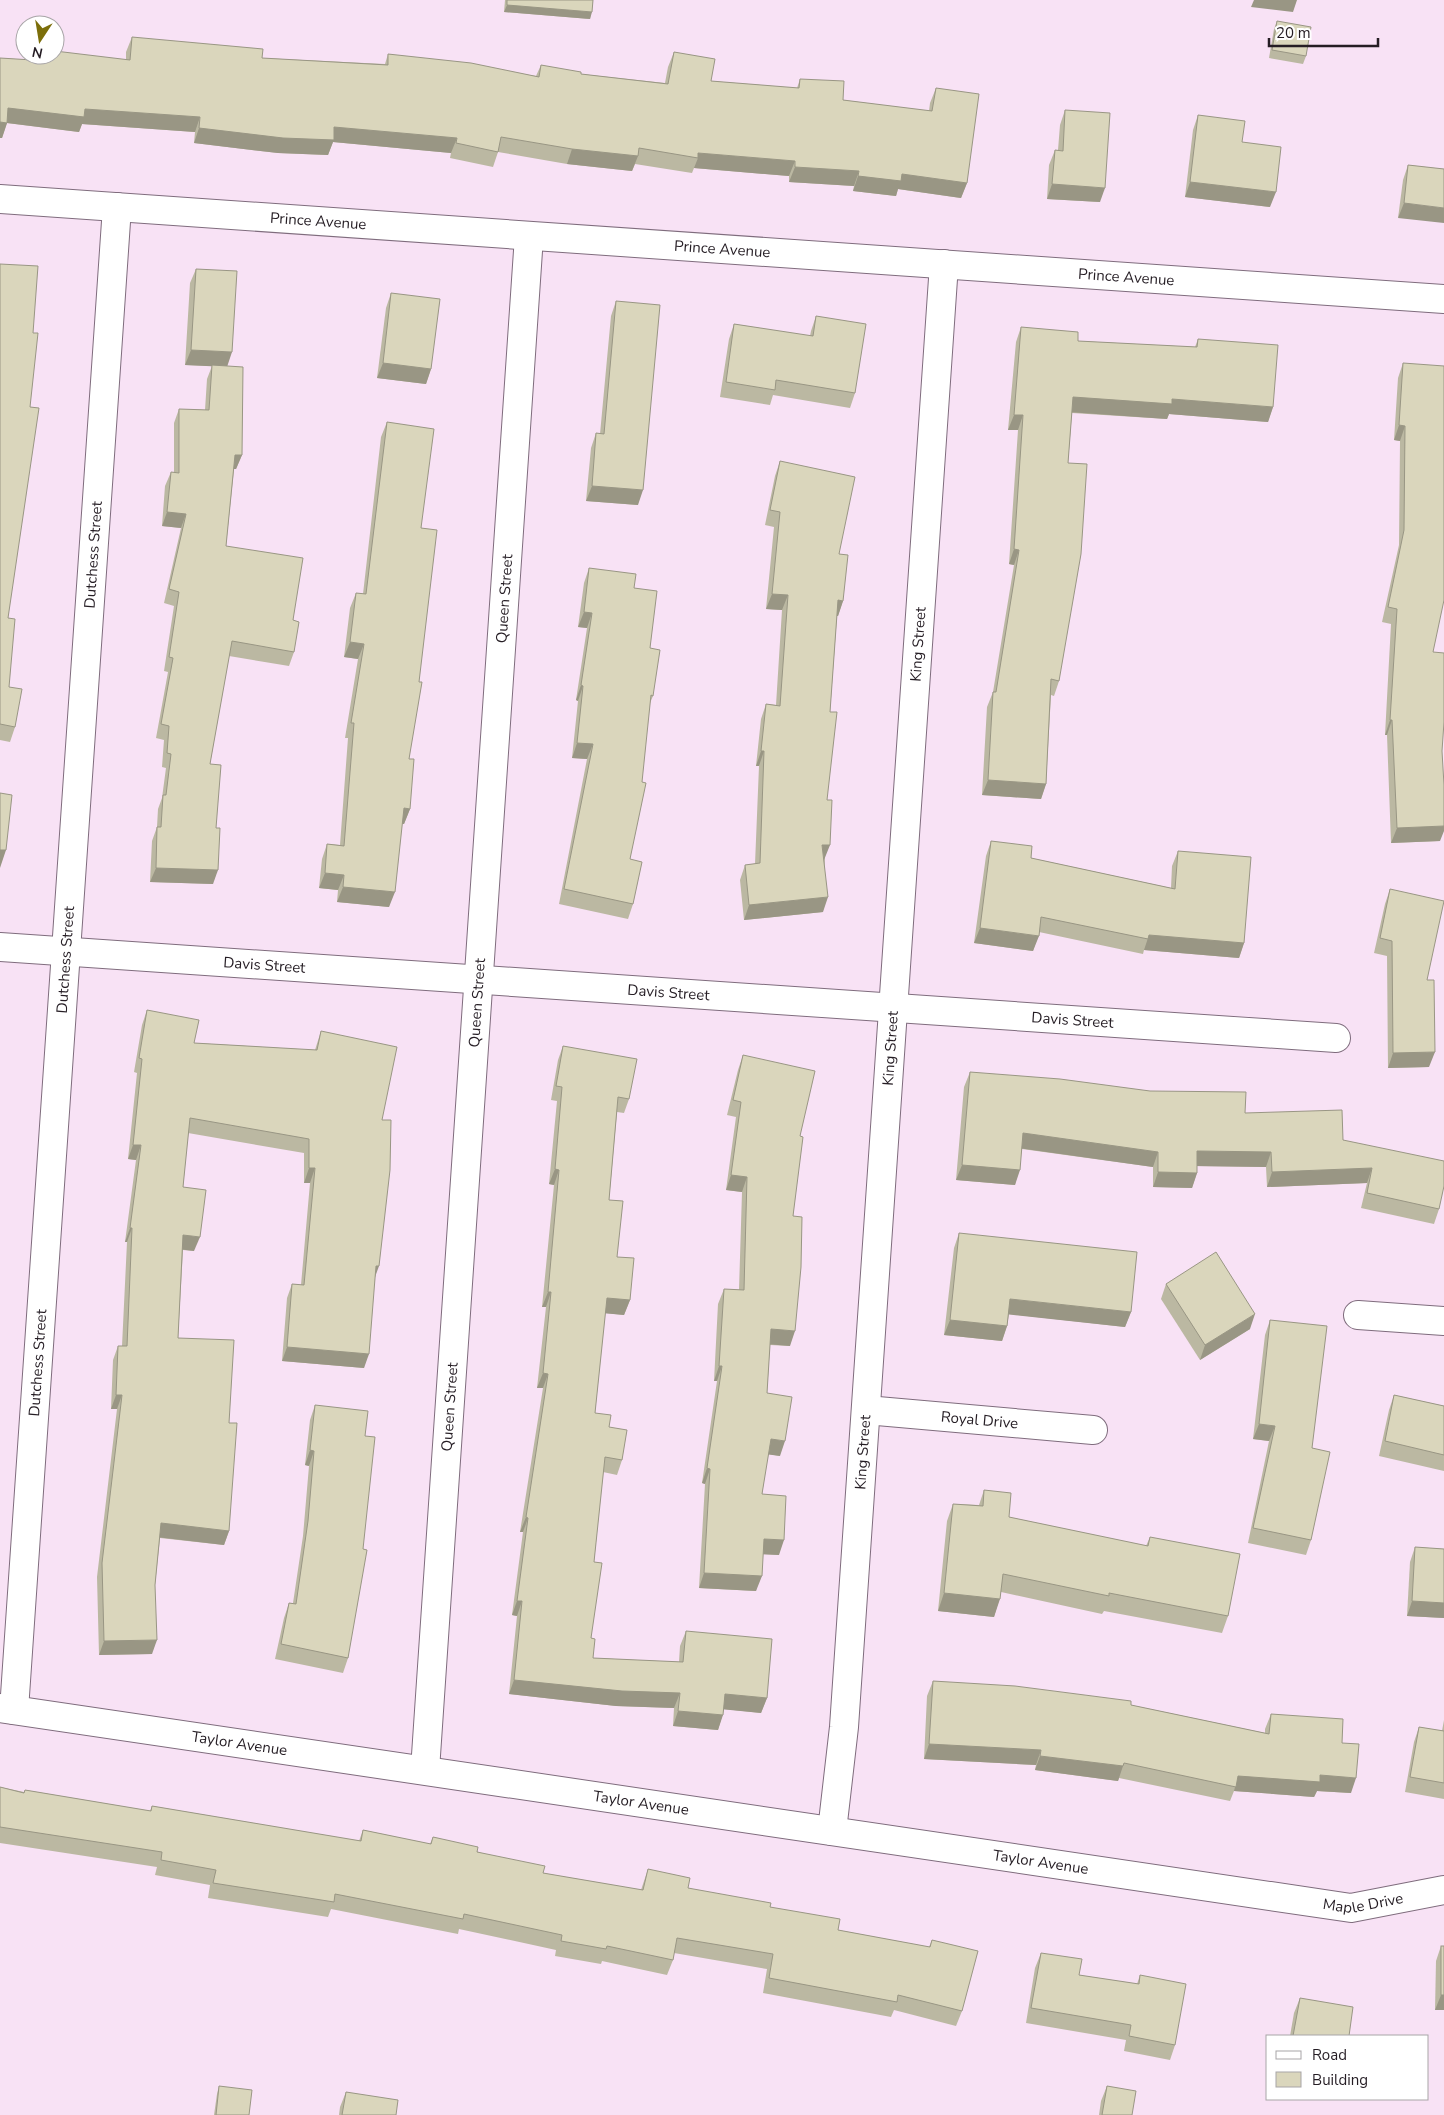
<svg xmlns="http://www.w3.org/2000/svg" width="1444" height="2115" font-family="'Nunito Sans',sans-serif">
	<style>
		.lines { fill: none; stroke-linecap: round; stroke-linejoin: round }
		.minor-casing { stroke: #7f6c7d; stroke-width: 30 }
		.minor { stroke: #fff; stroke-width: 28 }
		.wall { fill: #bbb8a2 }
		.shaded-wall { fill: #999684 }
		.building { fill: #dad6bc; stroke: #999684 }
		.labels { text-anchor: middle; stroke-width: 5; stroke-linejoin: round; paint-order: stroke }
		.street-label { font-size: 15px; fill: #251d24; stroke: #fff }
	</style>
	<rect width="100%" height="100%" fill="#f8e2f5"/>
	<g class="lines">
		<g class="minor-casing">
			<g id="minor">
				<path id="s1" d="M0,199L1444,299"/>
				<path id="s2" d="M0,947L1336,1038"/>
				<polyline points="1358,1315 1444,1321"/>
				<path id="s3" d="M866,1410L1093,1430"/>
				<path id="s4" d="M0,1708L1351,1908L1444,1890"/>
				<path id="s5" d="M14,1710L117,207"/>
				<path id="s6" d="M425,1770L529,236"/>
				<path id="s7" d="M832,1831L844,1727L944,264"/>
			</g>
		</g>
		<use href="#minor" class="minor"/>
	</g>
	<g class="wall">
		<polygon points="505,0 593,0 590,19 504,12"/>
		<polygon points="1277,21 1306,56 1303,64 1269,58 1274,29"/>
		<polygon points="132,37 262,58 385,64 388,54 536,76 541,65 581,74 665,83 668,67 674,52 711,81 797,88 800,79 843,100 929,111 930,103 936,88 967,183 961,198 898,189 896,196 853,191 854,186 789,182 789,176 694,168 692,173 635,164 632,171 567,164 498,152 493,167 450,158 451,153 333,142 328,155 278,153 194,143 195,132 82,124 79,132 7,123 2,138 0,138 0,58 47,61 49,55 55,55 126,60 126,52"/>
		<polygon points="1065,110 1100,202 1047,199 1049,165 1055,150 1058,150 1060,125"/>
		<polygon points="1198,115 1242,142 1270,207 1185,197 1193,130"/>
		<polygon points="1408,165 1444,169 1398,218 1403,180"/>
		<polygon points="0,264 33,333 30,407 8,618 9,687 15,727 10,742 0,740"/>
		<polygon points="196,269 227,366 242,455 236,469 234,469 226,546 293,620 294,652 289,666 229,656 210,764 216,828 213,884 150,882 152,841 157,827 158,809 162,798 166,768 162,767 164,740 156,738 168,672 164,671 174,606 164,603 181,528 162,526 165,486 171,472 174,473 174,423 179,409 205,410 207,379 212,366 185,365 190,283"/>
		<polygon points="391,293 431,369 426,384 377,378 386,308"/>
		<polygon points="616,301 638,505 586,501 591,448 596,433 600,434 611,316"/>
		<polygon points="816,316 855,393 850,408 773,395 770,405 720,397 729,339 734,324 810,336 811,331"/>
		<polygon points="1021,327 1078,341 1195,347 1198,339 1273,407 1268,422 1169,414 1167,419 1072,413 1068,463 1059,681 1054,696 1051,695 1046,784 1041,799 982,795 987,707 993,692 1014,565 1009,564 1018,430 1008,430 1016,342"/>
		<polygon points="1403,363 1442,751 1440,841 1391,843 1387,735 1385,735 1391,624 1382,622 1399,545 1400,441 1394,440 1398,378"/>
		<polygon points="387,422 421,528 409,759 410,809 404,824 402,824 389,907 337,902 338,890 319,888 322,859 327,844 340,845 348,738 345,738 358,659 344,657 350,608 356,593 363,594 381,437"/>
		<polygon points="780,461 839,554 843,601 838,616 837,616 830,712 823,912 744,920 740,880 745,865 755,864 759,766 756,766 761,719 766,704 776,705 782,610 766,609 774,527 765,525 775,476"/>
		<polygon points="589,568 634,588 650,648 653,696 650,703 630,859 633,904 628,919 559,904 587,759 572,758 578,701 576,700 587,628 578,627 584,583"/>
		<polygon points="991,841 1031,858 1171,888 1172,866 1178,851 1244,943 1239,958 1144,950 1143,954 1039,932 1033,951 974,943 986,856"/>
		<polygon points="1390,889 1429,1067 1388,1068 1387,956 1374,953 1385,904"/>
		<polygon points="147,1010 194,1043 315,1050 321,1031 382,1120 375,1278 364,1368 282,1361 287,1298 292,1284 301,1285 310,1183 304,1183 304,1153 188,1133 183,1187 194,1251 183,1250 178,1338 229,1423 229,1531 224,1545 160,1538 155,1585 152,1654 99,1655 97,1577 117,1409 111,1409 113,1360 118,1346 122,1346 127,1242 125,1242 136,1160 128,1159 137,1073 134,1072 142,1025"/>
		<polygon points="563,1046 629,1099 624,1113 617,1112 609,1200 617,1257 630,1300 624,1315 605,1313 595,1413 609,1427 622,1460 617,1475 603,1472 594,1562 591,1638 593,1658 679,1662 680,1646 686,1631 767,1698 761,1713 724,1709 718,1730 673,1726 674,1708 616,1706 509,1694 517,1616 512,1615 523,1532 520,1532 543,1388 537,1388 546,1307 542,1307 554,1185 549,1184 557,1101 551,1100 558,1060"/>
		<polygon points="743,1055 800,1136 793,1216 790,1346 770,1345 767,1393 780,1456 768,1454 762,1494 779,1555 763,1554 756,1591 699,1588 705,1484 702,1483 717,1381 714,1381 718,1304 724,1289 739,1290 742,1192 726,1190 736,1117 727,1115 738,1070"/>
		<polygon points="970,1072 1245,1113 1343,1140 1439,1209 1434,1224 1361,1208 1367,1183 1267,1187 1266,1167 1197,1166 1197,1173 1192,1188 1153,1187 1153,1167 1022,1149 1015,1185 956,1180 964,1087"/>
		<polygon points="959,1233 1131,1312 1125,1327 1009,1314 1007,1326 1002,1341 944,1335 954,1248"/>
		<polygon points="1166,1284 1250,1329 1200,1360 1161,1299"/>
		<polygon points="1270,1320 1311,1540 1306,1555 1248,1543 1269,1441 1253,1439 1265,1335"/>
		<polygon points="1394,1395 1444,1406 1444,1471 1379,1456 1389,1410"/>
		<polygon points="315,1405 365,1436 348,1658 343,1673 275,1659 284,1618 289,1603 293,1603 303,1536 309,1466 305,1465 310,1420"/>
		<polygon points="984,1490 1009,1517 1146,1546 1150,1537 1228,1616 1222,1633 1104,1611 1102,1614 1001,1592 994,1617 938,1611 947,1521 953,1504 979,1505"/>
		<polygon points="1415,1547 1444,1549 1444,1618 1407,1616 1410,1562"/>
		<polygon points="933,1681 1131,1705 1265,1733 1265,1729 1271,1714 1342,1743 1351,1793 1317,1791 1314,1797 1234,1791 1230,1801 1119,1778 1118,1781 1035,1770 1036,1765 924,1759 927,1696"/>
		<polygon points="1444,1720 1444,1799 1405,1792 1414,1742 1419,1727 1442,1731"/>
		<polygon points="0,1787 24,1792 25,1790 150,1811 152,1806 359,1841 363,1830 430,1844 433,1837 543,1873 641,1890 648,1869 688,1888 770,1907 838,1930 929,1947 932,1940 962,2011 956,2026 894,2010 891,2017 763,1993 767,1969 674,1953 673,1960 667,1975 602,1961 601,1964 555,1956 556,1950 459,1929 458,1934 331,1909 328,1917 208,1898 210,1885 155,1875 157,1867 0,1843"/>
		<polygon points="1441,1946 1444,1946 1444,2010 1435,2010 1436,1961"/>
		<polygon points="1041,1953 1079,1975 1137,1984 1140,1975 1175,2045 1170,2060 1124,2051 1126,2040 1026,2023 1035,1968"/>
		<polygon points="1300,1998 1349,2036 1290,2036 1294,2013"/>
		<polygon points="219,2086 249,2115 214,2115 217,2094"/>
		<polygon points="1107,2086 1132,2115 1099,2115 1101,2101"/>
		<polygon points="346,2092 396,2115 339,2115 340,2107"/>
	</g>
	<g class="shaded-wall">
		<polygon points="1254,0 1297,0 1293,12 1251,7"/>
		<polygon points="507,5 592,12 590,19 504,12"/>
		<polygon points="8,108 85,109 200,117 195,132 82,124 79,132 7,123 2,138 0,138 0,122"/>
		<polygon points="334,127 457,138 451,153 333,142 328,155 278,153 194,143 199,128"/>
		<polygon points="572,149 638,156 632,171 567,164"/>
		<polygon points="698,153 795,161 789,176 694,168 698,158"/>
		<polygon points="795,167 859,171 854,186 789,182"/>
		<polygon points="902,174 967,183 961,198 898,189 896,196 853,191 858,176"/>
		<polygon points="1190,182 1276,192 1270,207 1185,197"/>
		<polygon points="1052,184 1105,188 1100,202 1047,199"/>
		<polygon points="1404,203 1444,208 1444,223 1398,218"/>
		<polygon points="191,350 232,352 227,367 185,365"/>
		<polygon points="383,363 431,369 426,384 377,378"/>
		<polygon points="1073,397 1172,399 1273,407 1268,422 1169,414 1167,419 1068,412"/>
		<polygon points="1014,415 1023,415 1018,430 1008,430"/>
		<polygon points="1399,425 1405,426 1400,441 1394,440"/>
		<polygon points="235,455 242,455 236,469 230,469"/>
		<polygon points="592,486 643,490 638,505 586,501"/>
		<polygon points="167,512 186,514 181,528 162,526"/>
		<polygon points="1014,549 1019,550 1014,565 1009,564"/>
		<polygon points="772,594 788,595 782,610 766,609"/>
		<polygon points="838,600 843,601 838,616 832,615"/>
		<polygon points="584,612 592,613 587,628 578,627"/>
		<polygon points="350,642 364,644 358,659 344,657"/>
		<polygon points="581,685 583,686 578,701 576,700"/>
		<polygon points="1390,720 1392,720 1387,735 1385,735"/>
		<polygon points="577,743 593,744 587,759 572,758"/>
		<polygon points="761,751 764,751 759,766 756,766"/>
		<polygon points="988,780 1046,784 1041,799 982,795"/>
		<polygon points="404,808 410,809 404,824 398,823"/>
		<polygon points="1444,826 1444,831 1440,841 1391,843 1397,828"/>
		<polygon points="822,845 830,845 824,860"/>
		<polygon points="0,850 6,850 0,868"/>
		<polygon points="156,868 218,870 213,884 150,882"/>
		<polygon points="325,873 344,875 338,890 319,888"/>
		<polygon points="343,887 395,892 389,907 337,902"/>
		<polygon points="828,897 823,912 744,920 749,905"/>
		<polygon points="980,928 1039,936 1033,951 974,943"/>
		<polygon points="1149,935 1244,943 1239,958 1144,950"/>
		<polygon points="1435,1052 1429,1067 1388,1068 1393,1053"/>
		<polygon points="1023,1133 1158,1152 1153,1167 1018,1148"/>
		<polygon points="133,1145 141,1145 136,1160 128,1159"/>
		<polygon points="1197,1151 1271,1152 1266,1167 1192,1166"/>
		<polygon points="962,1165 1020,1170 1015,1185 956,1180"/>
		<polygon points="309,1168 315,1168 310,1183 304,1183"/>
		<polygon points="1372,1168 1367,1183 1267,1187 1272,1172"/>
		<polygon points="555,1169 559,1170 554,1185 549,1184"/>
		<polygon points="1158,1172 1197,1173 1192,1188 1153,1187"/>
		<polygon points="731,1175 747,1177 742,1192 726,1190"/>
		<polygon points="130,1228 132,1228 127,1242 125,1242"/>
		<polygon points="183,1235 200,1237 194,1251 178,1249"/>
		<polygon points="376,1266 379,1266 374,1280"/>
		<polygon points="548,1292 551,1292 546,1307 542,1307"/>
		<polygon points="607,1298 630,1300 624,1315 602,1313"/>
		<polygon points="1010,1299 1131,1312 1125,1327 1005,1314"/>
		<polygon points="1255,1314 1250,1329 1200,1360 1205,1345"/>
		<polygon points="950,1320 1007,1326 1002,1341 944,1335"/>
		<polygon points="771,1329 795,1331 790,1346 766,1344"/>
		<polygon points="287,1347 369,1354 364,1368 282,1361"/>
		<polygon points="719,1366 722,1366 717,1381 714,1381"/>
		<polygon points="543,1373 548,1374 543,1388 537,1388"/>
		<polygon points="116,1395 122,1395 117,1409 111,1409"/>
		<polygon points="1259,1424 1275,1426 1269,1441 1253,1439"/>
		<polygon points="771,1439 785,1441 780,1456 765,1454"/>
		<polygon points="310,1450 314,1451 309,1466 305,1465"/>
		<polygon points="707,1468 710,1469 705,1484 702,1483"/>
		<polygon points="526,1517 528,1518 523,1532 520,1532"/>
		<polygon points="161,1523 229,1531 224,1545 156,1537"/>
		<polygon points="764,1539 784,1540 779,1555 759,1554"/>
		<polygon points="704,1573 762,1576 756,1591 699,1588"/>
		<polygon points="944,1593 1000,1599 994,1617 938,1611"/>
		<polygon points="517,1601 522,1601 517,1616 512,1615"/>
		<polygon points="1412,1601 1444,1603 1444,1618 1407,1616"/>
		<polygon points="157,1640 152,1654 99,1655 104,1641"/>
		<polygon points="514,1680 680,1693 674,1708 616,1706 509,1694"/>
		<polygon points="725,1694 767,1698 761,1713 720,1709"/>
		<polygon points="678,1711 723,1715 718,1730 673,1726"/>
		<polygon points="929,1744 1041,1750 1036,1765 924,1759"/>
		<polygon points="1040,1756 1123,1766 1118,1781 1035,1770"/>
		<polygon points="1320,1775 1356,1778 1351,1793 1317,1791 1314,1797 1234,1791 1238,1776"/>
		<polygon points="1441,1995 1444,1995 1444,2010 1435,2010"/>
	</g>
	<g class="building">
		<polygon points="507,0 593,0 592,12 507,5"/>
		<polygon points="1277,21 1311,27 1306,56 1272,50"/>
		<polygon points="132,37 263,49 262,58 388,65 388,54 471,63 539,77 541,65 581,72 581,74 668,84 674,52 715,59 711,81 799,88 800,79 844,81 843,100 932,111 936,88 979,94 967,183 902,174 901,181 858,176 859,171 795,167 795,161 698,153 698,158 639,148 638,156 572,149 501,137 498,152 456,143 457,138 334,127 334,140 283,138 199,128 200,117 85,109 84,117 8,108 7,123 0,122 0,58 49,61 50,55 55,55 55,51 130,60"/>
		<polygon points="1065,110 1110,113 1105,188 1052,184 1055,150 1063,151"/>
		<polygon points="1198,115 1245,121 1242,142 1281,147 1276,192 1190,182"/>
		<polygon points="1408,165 1444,169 1444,208 1404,203"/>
		<polygon points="0,264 38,266 33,333 38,333 30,407 39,408 8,618 15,619 9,687 22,689 15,727 0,724"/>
		<polygon points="196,269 237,271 232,352 191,350"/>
		<polygon points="391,293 440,299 431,369 383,363"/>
		<polygon points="616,301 660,305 643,490 592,486 596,433 604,434"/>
		<polygon points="816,316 866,324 855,393 776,380 775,390 726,382 734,324 813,336"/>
		<polygon points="1021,327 1078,332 1078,341 1197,347 1198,339 1278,345 1273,407 1172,399 1172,404 1073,397 1068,463 1087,464 1081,554 1059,681 1051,679 1046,784 988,780 993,692 996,692 1019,550 1014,549 1023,415 1014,415"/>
		<polygon points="1403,363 1444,366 1444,600 1433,652 1444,653 1444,722 1442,751 1444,785 1444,826 1397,828 1392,720 1390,720 1397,609 1388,607 1404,530 1405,426 1399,425"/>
		<polygon points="212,365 243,367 242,455 235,455 226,546 303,558 293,620 299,622 294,652 232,641 210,764 221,765 216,828 220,828 218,870 156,868 157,827 161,827 163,795 166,795 171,754 167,753 169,726 161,724 173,658 169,657 179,592 169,589 186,514 167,512 171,472 179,473 179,409 209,410"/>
		<polygon points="387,422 434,429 421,528 437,530 419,682 422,682 409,759 414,759 410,809 404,808 395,892 343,887 344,875 325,873 327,844 344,846 354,723 351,723 364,644 350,642 356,593 366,594"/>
		<polygon points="780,461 855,477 839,554 848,555 843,601 838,600 830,712 837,712 827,800 832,800 830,845 822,845 828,897 749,905 745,865 760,863 764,751 761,751 766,704 780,706 788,595 772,594 780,512 770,510"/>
		<polygon points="589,568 636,574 634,588 657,591 650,648 660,650 653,696 651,695 642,782 646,783 630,859 642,862 633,904 564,889 593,744 577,743 583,686 581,685 592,613 584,612"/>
		<polygon points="0,793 12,795 6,850 0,850"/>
		<polygon points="991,841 1032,846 1031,858 1175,889 1178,851 1251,857 1244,943 1149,935 1148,939 1041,917 1039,936 980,928"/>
		<polygon points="1390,889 1444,901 1427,980 1434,980 1435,1052 1393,1053 1392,941 1380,938"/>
		<polygon points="147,1010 199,1020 194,1043 317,1050 321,1031 397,1047 382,1120 391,1120 390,1170 379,1266 376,1266 369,1354 287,1347 292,1284 304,1285 315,1168 309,1168 309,1139 190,1118 183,1187 206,1190 200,1237 183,1235 178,1338 234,1340 229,1423 237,1423 229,1531 161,1523 155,1585 157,1640 104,1641 102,1563 122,1395 116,1395 118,1346 127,1346 132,1228 130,1228 141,1145 133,1145 142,1059 139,1058"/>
		<polygon points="563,1046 637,1059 629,1099 618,1097 609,1200 623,1201 617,1257 634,1258 630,1300 607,1298 595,1413 611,1415 609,1427 627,1430 622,1460 605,1457 594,1562 602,1563 591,1638 595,1639 593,1658 683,1662 686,1631 772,1639 767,1698 725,1694 723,1715 678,1711 680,1693 622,1691 514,1680 522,1601 517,1601 528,1518 526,1517 548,1374 543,1373 551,1292 548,1292 559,1170 555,1169 562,1087 556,1086"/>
		<polygon points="743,1055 815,1071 800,1136 803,1137 793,1216 802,1217 801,1267 795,1331 771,1329 767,1393 792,1397 785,1441 771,1439 762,1494 786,1496 784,1540 764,1539 762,1576 704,1573 710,1469 707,1468 722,1366 719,1366 724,1289 744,1290 747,1177 731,1175 741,1102 733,1100"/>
		<polygon points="970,1072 1060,1079 1150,1091 1246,1092 1245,1113 1342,1110 1343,1140 1444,1161 1444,1186 1439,1209 1367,1193 1372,1168 1272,1172 1271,1152 1197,1151 1197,1173 1158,1172 1158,1152 1023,1133 1020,1170 962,1165"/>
		<polygon points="959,1233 1137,1252 1131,1312 1010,1299 1007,1326 950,1320"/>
		<polygon points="1216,1252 1255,1314 1205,1345 1166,1284"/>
		<polygon points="1270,1320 1327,1326 1312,1448 1330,1452 1311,1540 1253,1528 1275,1426 1259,1424"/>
		<polygon points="1394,1395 1444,1406 1444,1455 1385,1441"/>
		<polygon points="315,1405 368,1411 365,1436 375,1437 363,1549 367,1550 348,1658 281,1644 289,1603 296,1604 308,1521 314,1451 310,1450"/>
		<polygon points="984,1490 1011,1493 1009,1517 1148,1546 1150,1537 1240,1554 1228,1616 1109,1593 1109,1596 1003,1574 1000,1599 944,1593 953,1504 983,1506"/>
		<polygon points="1415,1547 1444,1549 1444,1603 1412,1601"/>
		<polygon points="933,1681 1015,1686 1131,1701 1131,1705 1269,1734 1271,1714 1343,1719 1342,1743 1359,1744 1356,1778 1320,1775 1320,1782 1238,1776 1236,1787 1124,1763 1123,1766 1040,1756 1041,1750 929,1744"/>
		<polygon points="1419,1727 1444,1731 1444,1783 1410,1777"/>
		<polygon points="0,1787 24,1793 25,1790 151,1811 152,1806 361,1841 363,1830 431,1844 433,1837 478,1847 477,1852 545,1866 543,1873 643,1890 648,1869 690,1878 688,1888 771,1903 770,1907 840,1919 838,1930 930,1947 932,1940 978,1951 962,2011 898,1995 897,2002 769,1978 773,1954 677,1938 673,1960 607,1946 606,1949 561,1941 562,1935 464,1914 463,1919 335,1894 334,1902 213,1883 216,1870 161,1860 162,1852 0,1827"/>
		<rect x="1441" y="1946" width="3" height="49"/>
		<polygon points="1041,1953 1082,1959 1079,1975 1139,1984 1140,1975 1186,1984 1175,2045 1129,2036 1131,2025 1031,2008"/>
		<polygon points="1300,1998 1353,2007 1349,2036 1293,2036"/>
		<polygon points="219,2086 252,2090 249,2115 216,2115"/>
		<polygon points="1107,2086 1136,2091 1132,2115 1102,2115"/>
		<polygon points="346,2092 398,2100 396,2115 342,2115"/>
	</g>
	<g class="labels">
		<g class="street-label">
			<text dy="5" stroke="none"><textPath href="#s1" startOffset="319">Prince Avenue</textPath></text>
			<text dy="5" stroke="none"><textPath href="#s1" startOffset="724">Prince Avenue</textPath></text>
			<text dy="5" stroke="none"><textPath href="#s1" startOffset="1129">Prince Avenue</textPath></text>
			<text dy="5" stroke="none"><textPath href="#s5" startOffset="1158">Dutchess Street</textPath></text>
			<text dy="5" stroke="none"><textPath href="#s6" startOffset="1174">Queen Street</textPath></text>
			<text dy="5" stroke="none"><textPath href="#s7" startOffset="1190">King Street</textPath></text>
			<text dy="5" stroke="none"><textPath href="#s5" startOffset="752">Dutchess Street</textPath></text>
			<text dy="5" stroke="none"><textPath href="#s2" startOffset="265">Davis Street</textPath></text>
			<text dy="5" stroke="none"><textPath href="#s2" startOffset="670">Davis Street</textPath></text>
			<text dy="5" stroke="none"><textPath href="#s6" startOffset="769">Queen Street</textPath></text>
			<text dy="5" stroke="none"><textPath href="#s2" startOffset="1075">Davis Street</textPath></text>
			<text dy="5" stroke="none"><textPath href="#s7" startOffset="785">King Street</textPath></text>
			<text dy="5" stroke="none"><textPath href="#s5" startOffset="348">Dutchess Street</textPath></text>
			<text dy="5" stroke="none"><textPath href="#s6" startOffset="364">Queen Street</textPath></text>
			<text dy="5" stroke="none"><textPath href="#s3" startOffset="114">Royal Drive</textPath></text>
			<text dy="5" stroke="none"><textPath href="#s7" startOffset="380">King Street</textPath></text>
			<text dy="5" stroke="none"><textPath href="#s4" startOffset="242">Taylor Avenue</textPath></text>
			<text dy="5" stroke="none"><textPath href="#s4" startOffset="648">Taylor Avenue</textPath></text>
			<text dy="5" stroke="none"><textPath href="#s4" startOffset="1052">Taylor Avenue</textPath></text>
			<text dy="5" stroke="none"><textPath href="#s4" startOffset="1378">Maple Drive</textPath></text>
		</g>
	</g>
	<rect x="1266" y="2035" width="162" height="65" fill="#ffffff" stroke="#a8a5a7"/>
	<rect x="1276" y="2051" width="25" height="8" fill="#ffffff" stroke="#a8a5a7"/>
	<text x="1312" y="2060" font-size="15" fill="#251d24">Road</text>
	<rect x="1276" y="2072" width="25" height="15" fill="#dad6bc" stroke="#a8a5a7"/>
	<text x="1312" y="2085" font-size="15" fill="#251d24">Building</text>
	<g transform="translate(40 40) rotate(192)"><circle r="24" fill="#ffffff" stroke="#a8a5a7"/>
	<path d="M0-4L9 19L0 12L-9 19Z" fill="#7c6e0a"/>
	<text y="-8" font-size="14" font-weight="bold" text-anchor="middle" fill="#251d24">N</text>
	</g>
	<path d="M1269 38v8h109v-8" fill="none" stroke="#251d24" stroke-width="2.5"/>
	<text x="1276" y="38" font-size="15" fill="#251d24" stroke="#ffffff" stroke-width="4" paint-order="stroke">20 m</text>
</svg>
